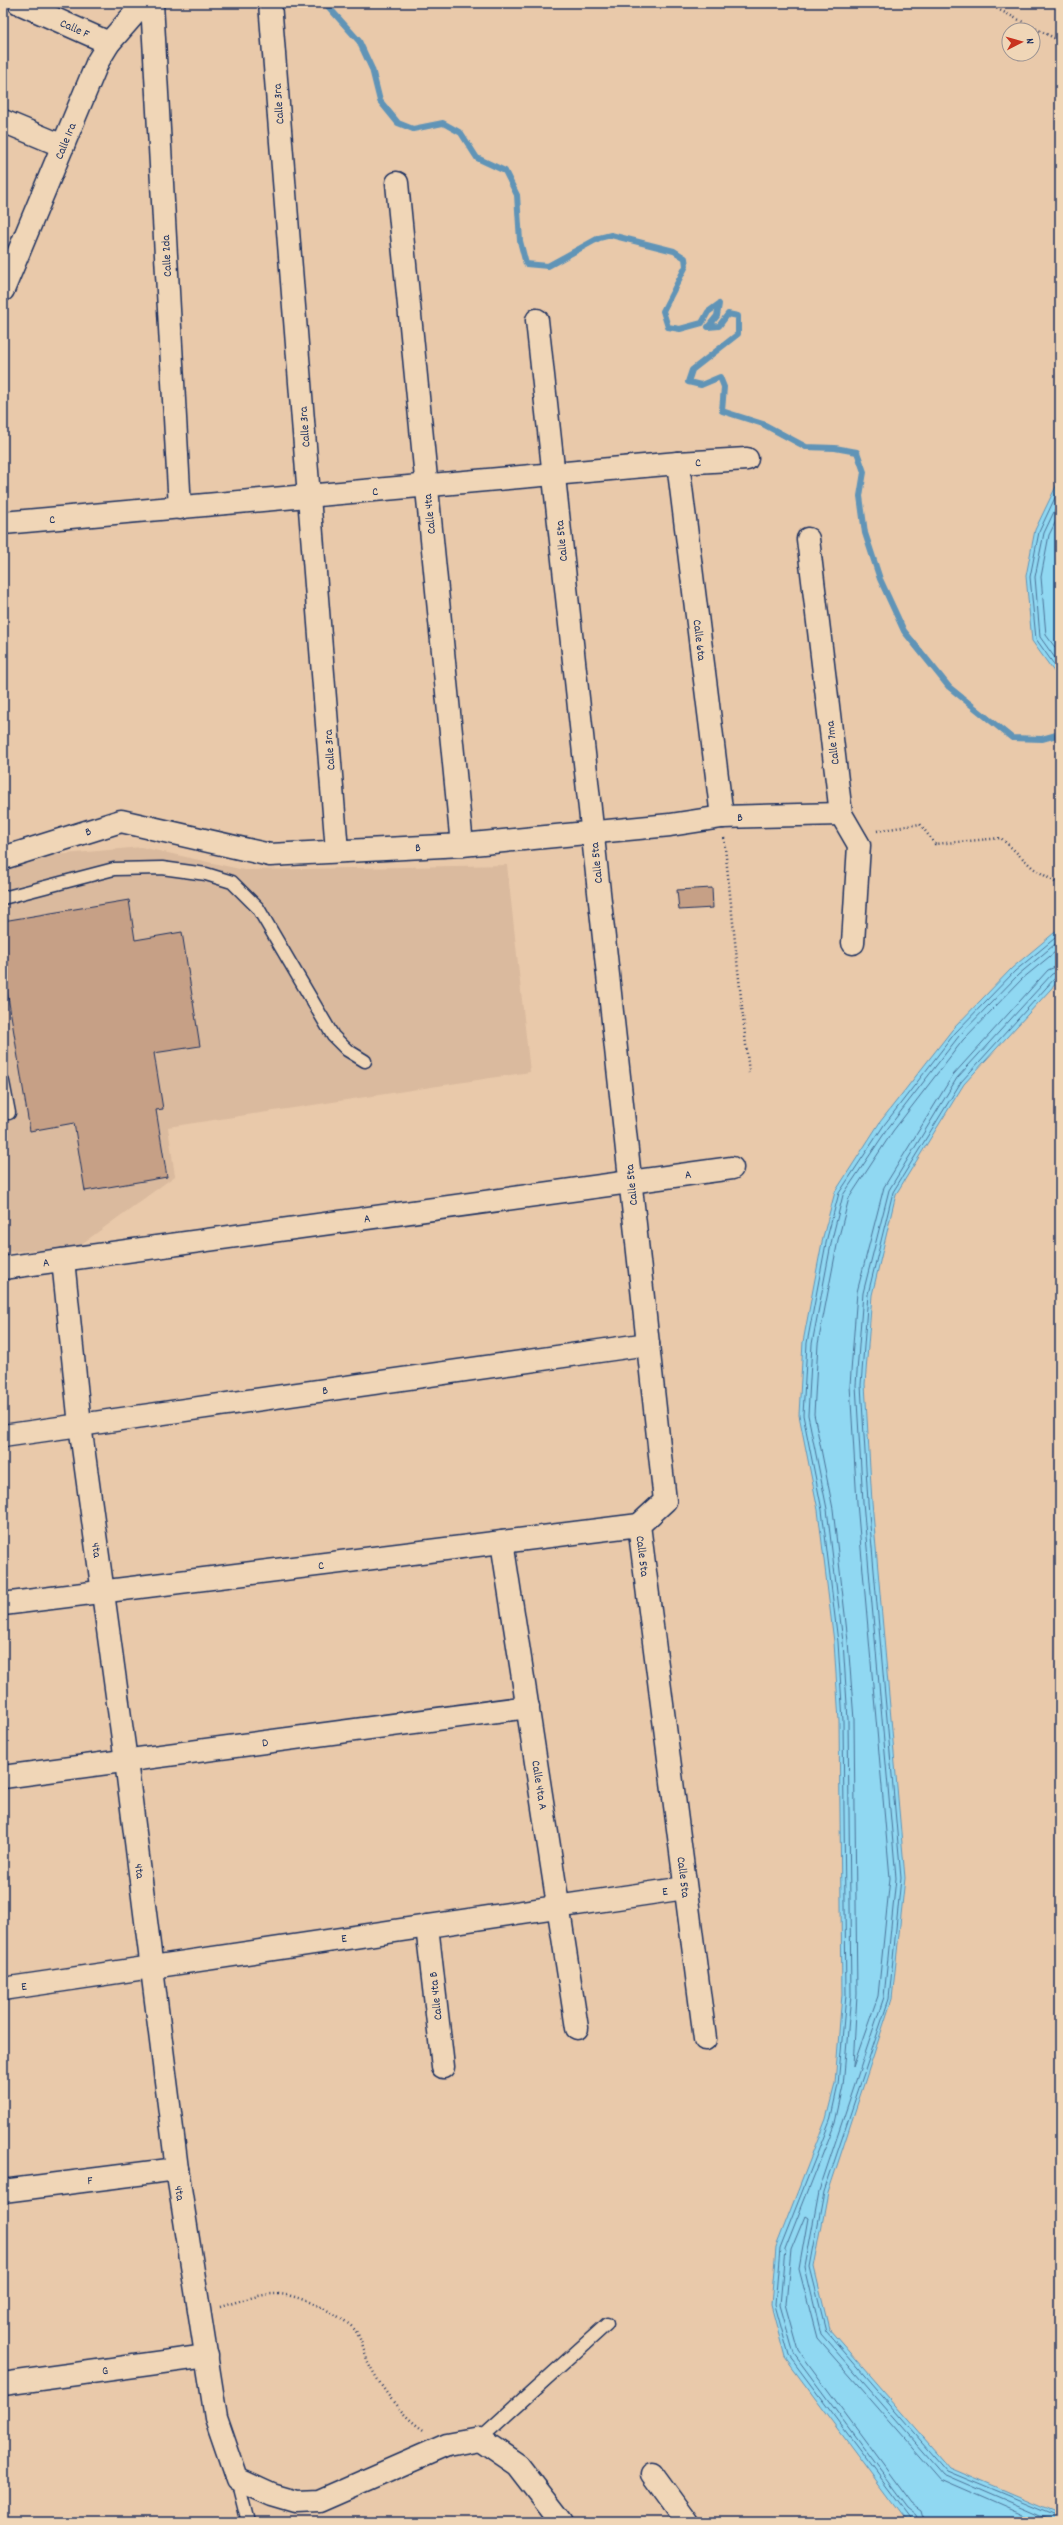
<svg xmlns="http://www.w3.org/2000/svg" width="1063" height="2525" font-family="Dekko,sans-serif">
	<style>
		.built { fill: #daba9e }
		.water { fill: #90d8f2; stroke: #6194b7 }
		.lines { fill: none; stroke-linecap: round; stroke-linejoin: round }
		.shore { stroke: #4a7399; stroke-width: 1 }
		.stream { stroke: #6194b7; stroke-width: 6 }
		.building { fill: #c6a086; stroke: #1b2f5e }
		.service-casing { stroke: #1b2f5e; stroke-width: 15 }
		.minor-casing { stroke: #1b2f5e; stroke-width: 25 }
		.path { stroke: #1b2f5e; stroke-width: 2.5; stroke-dasharray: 1 3; stroke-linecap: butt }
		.service { stroke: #f0d6b7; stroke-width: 12 }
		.minor { stroke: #f0d6b7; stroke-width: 22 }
		.labels { text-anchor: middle; stroke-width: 3.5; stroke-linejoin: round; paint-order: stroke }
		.street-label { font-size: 12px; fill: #1b2f5e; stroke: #f0d6b7 }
	</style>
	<rect width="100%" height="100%" fill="#e9c9aa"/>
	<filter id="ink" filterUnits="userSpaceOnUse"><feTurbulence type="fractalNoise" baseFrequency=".025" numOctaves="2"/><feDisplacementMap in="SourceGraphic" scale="8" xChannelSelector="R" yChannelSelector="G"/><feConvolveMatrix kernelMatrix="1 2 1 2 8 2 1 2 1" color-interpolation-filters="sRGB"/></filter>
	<g filter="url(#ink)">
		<polygon class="built" points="141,847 244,870 507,865 530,1072 168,1127 175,1176 76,1248 3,1252 3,870 33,857"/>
		<g class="water">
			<polygon points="1060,478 1060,680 1032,641 1026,576 1035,530"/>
			<polygon points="1060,928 1060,979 964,1084 896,1194 872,1295 865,1384 872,1502 905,1878 892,1999 828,2193 814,2267 829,2329 950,2468 1060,2515 1060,2522 912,2522 902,2515 785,2358 771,2305 776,2247 826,2119 835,2084 842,1994 839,1721 834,1642 818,1510 799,1415 803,1342 823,1237 835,1192 880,1122 952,1030 1012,968"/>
		</g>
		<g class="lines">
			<g class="shore">
				<polyline points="1060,487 1039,532 1030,577 1036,639 1060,673"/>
				<polyline points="1060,499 1044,533 1035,577 1040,637 1060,665"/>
				<polyline points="1060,513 1049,535 1041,577 1046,635 1060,654"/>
				<polyline points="1060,948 1022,979 963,1040 893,1131 849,1198 838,1240 818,1344 814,1414 833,1509 848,1641 854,1720 857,1994 853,2067 878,1996 890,1878 857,1503 850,1385 857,1292 884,1187 953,1075 1048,970 1060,965"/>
				<polyline points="1060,976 1055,978 961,1082 893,1192 868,1294 861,1385 868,1502 901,1878 889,1999 824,2192 810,2267 826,2331 947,2471 1060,2518"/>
				<polyline points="914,2522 789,2356 775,2305 780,2248 830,2121 838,2085 846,1995 843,1721 838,1642 822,1510 803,1415 807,1343 827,1238 839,1193 884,1125 955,1033 1015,971 1060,934"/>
				<polyline points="919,2522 917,2515 908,2508 794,2354 780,2305 785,2249 835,2123 843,2086 851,1995 848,1720 843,1642 827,1509 808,1415 812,1344 832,1239 843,1195 888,1128 959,1036 1018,975 1060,940"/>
				<polyline points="925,2522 922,2511 912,2504 799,2351 786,2304 791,2250 805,2216 808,2218 799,2269 817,2338 940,2479 1039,2522"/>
				<polyline points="1054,2522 943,2474 821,2334 805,2267 819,2191 884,1997 896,1878 863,1502 856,1385 863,1293 889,1190 957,1078 1052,974 1060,971"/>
			</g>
			<polyline class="stream" points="325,3 359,41 372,69 380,101 398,123 413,129 443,123 461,133 477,158 505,171 517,195 520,241 526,264 548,266 599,238 611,235 674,251 685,258 686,266 663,311 668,327 680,329 702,323 708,312 719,304 717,316 708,327 719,326 728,314 738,316 738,334 692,370 688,382 701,385 720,377 724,387 722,411 763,424 806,447 835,448 857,452 864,472 860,496 865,533 880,579 904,631 949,687 1012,738 1042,739 1060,734"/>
		</g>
		<g class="building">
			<polygon points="712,888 713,908 679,910 677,890"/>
			<polygon points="129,900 135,940 182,932 200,1046 154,1053 163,1109 156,1110 167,1177 85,1191 74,1123 30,1131 3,966 3,921"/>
		</g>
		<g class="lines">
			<g class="service-casing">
				<g id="service">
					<polyline points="3,898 114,869 162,868 206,874 232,882 258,908 333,1036 347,1050 365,1061"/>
					<polyline points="3,1082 9,1113"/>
					<polyline points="480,2439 607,2324"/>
					<polyline points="237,2479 248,2522"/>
				</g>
			</g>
			<g class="minor-casing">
				<g id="minor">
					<polyline points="19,3 109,43"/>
					<polyline points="152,3 180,508"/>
					<polyline points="270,3 337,851"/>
					<polyline points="3,121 63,146"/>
					<polyline points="397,183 462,845"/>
					<polyline points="3,290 98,61 109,43 144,3"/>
					<polyline points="537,320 665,1501 639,1525 705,2039"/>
					<polyline points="678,463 722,817"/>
					<polyline points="3,523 678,463 747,459"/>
					<polyline points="808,539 841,814 859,845 853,943"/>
					<polyline points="3,858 121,821 270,855 462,845 670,825 722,817 841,814"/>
					<polyline points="63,1260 80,1425 126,1761 177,2169 216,2418 237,2479 272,2495 296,2502 319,2501 447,2445 480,2439 518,2465 562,2522"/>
					<polyline points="3,1268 732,1168"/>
					<polyline points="3,1436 648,1344"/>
					<polyline points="502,1542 577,2028"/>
					<polyline points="3,1604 639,1525"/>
					<polyline points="3,1777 528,1707"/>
					<polyline points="427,1926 443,2067"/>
					<polyline points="3,1989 685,1888"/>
					<polyline points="3,2191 177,2169"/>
					<polyline points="3,2384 207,2356"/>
					<polyline points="652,2474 687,2522"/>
				</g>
			</g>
			<g class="path">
				<polyline points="986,3 1060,41"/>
				<polyline points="877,831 920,824 935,844 1001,838 1033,868 1058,884 1060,883"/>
				<polyline points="724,838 749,1073"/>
				<path d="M220,2307C237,2302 256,2295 273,2294C295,2292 341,2314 355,2330C362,2339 364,2354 369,2364C382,2389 401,2416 425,2431"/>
			</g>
			<use href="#service" class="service"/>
			<use href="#minor" class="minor"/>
		</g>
	</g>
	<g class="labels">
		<g class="street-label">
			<text transform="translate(75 28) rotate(24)" y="4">Calle F</text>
			<text transform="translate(278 104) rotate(-94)" y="4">Calle 3ra</text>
			<text transform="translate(65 141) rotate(-68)" y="4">Calle 1ra</text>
			<text transform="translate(166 256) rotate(-93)" y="4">Calle 2da</text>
			<text transform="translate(304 427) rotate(-94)" y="4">Calle 3ra</text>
			<text transform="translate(698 462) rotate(-3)" y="4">C</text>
			<text transform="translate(375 491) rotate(-5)" y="4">C</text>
			<text transform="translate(429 514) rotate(-96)" y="4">Calle 4ta</text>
			<text transform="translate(52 519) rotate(-5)" y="4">C</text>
			<text transform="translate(561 541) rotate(-96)" y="4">Calle 5ta</text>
			<text transform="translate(700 640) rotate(83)" y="4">Calle 6ta</text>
			<text transform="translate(832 743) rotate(-97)" y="4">Calle 7ma</text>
			<text transform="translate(329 750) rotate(-94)" y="4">Calle 3ra</text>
			<text transform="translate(740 817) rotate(-2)" y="4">B</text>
			<text transform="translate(88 831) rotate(-18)" y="4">B</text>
			<text transform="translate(418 847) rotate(-3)" y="4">B</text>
			<text transform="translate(596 863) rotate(-96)" y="4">Calle 5ta</text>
			<text transform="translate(688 1174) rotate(-8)" y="4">A</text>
			<text transform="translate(631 1185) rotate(-96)" y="4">Calle 5ta</text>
			<text transform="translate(367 1218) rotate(-8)" y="4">A</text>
			<text transform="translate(46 1262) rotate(-8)" y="4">A</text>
			<text transform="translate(325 1390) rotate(-8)" y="4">B</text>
			<text transform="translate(97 1550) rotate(82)" y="4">4ta</text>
			<text transform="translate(643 1556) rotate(83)" y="4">Calle 5ta</text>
			<text transform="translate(321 1565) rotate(-7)" y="4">C</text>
			<text transform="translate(265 1742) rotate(-8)" y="4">D</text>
			<text transform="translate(540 1785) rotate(81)" y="4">Calle 4ta A</text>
			<text transform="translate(140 1871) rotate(83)" y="4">4ta</text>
			<text transform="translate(684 1877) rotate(83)" y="4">Calle 5ta</text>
			<text transform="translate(665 1891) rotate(-8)" y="4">E</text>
			<text transform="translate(344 1938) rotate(-8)" y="4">E</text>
			<text transform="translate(24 1986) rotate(-8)" y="4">E</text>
			<text transform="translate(435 1996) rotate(-96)" y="4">Calle 4ta B</text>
			<text transform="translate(90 2180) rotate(-7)" y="4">F</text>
			<text transform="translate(180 2193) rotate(81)" y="4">4ta</text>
			<text transform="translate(105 2370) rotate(-8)" y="4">G</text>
		</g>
	</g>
	<rect width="1063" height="2525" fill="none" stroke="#f0d6b7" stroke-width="16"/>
	<rect x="8" y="8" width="1047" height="2509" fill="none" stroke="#1b2f5e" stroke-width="1.5" filter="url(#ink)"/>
	<g transform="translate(1021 42) rotate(84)"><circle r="19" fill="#f0d6b7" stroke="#9b9393"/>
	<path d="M0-3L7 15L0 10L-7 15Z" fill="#c8321e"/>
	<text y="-6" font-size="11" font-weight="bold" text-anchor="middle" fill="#1b2f5e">N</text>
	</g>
</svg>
